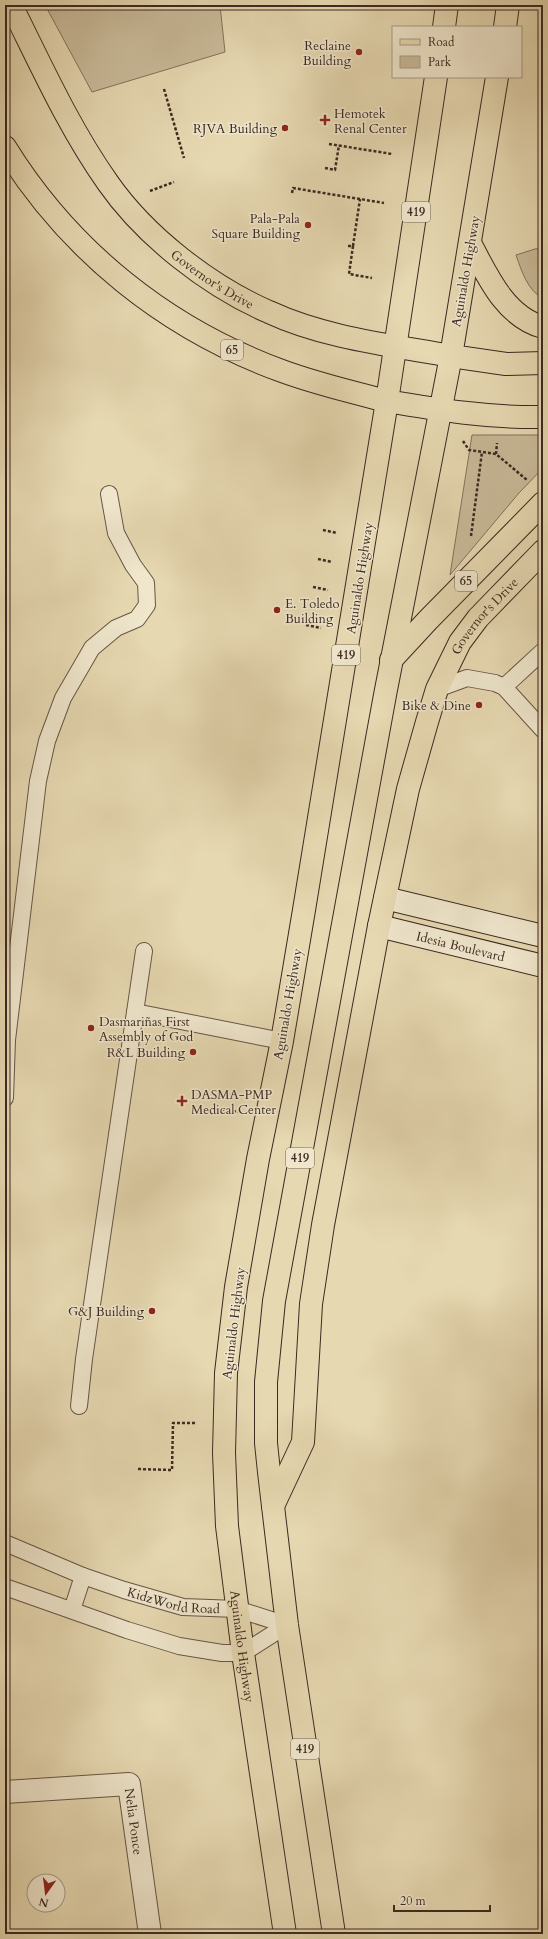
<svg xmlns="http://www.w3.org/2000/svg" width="548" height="1939" font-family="Cardo,serif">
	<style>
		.green { fill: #c9ba99; stroke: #83725d }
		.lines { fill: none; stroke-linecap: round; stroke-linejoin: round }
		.lane-casing { stroke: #675545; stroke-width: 18 }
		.street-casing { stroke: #675545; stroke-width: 24 }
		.secondary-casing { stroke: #3d2921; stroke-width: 24 }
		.primary-casing { stroke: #3d2921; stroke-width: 24 }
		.highway-casing { stroke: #3d2921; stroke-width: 24 }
		.path { stroke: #3d2921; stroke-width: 2.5; stroke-dasharray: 3 2; stroke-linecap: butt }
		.lane { stroke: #efe6cc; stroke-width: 16 }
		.street { stroke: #efe6cc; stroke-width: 22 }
		.secondary { stroke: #efe6cc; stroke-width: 22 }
		.primary { stroke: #e6d8b1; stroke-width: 22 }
		.highway { stroke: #e6d8b1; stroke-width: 22 }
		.poi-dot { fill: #8f2418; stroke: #efe6cc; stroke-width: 1.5 }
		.labels { text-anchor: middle; stroke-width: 3; stroke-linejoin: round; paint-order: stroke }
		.shield { fill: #efe6cc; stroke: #726254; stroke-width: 1 }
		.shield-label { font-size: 12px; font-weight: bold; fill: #3d2921 }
		.poi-label { font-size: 13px; fill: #3d2921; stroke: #efe6cc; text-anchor: end }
		.street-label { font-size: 13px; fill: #3d2921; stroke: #efe6cc }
	</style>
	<rect width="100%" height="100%" fill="#e6d8b1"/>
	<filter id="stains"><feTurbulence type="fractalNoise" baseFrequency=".005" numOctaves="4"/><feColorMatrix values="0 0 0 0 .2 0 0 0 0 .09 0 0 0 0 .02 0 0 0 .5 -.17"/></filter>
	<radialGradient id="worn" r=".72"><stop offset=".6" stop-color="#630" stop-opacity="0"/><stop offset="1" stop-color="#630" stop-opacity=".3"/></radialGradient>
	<g class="green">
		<polygon points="45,5 220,5 225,52 92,92"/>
		<path d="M543,248V299C527,289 522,272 516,255L535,249Z"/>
		<polygon points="472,435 543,435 543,468 519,493 450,575"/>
	</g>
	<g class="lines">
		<g class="lane-casing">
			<g id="lane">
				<polyline points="504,687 543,651"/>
				<polyline points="437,689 467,678 495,683 504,687 543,730"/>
				<polyline points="135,1012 282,1041"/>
				<polyline points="5,1098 7,1040 38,781 47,741 63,698 92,648 116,628 137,619 147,605 146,583 133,565 116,533 109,494"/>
				<polyline points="79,1406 84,1359 144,951"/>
				<path id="s1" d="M5,1543L83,1576L124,1590L183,1607L237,1609L287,1625"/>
				<polyline points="5,1587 127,1630 179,1646 222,1653 243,1653 287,1625"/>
				<polyline points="72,1610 83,1576"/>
			</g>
		</g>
		<g class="street-casing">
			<g id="street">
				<path id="s2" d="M5,1792L129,1784L150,1934"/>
			</g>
		</g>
		<g class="secondary-casing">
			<g id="secondary">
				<polyline points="385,898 543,936"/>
				<path id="s3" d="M379,926L543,966"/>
			</g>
		</g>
		<g class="primary-casing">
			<g id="primary">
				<polyline points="444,27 447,5"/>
				<polyline points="505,27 508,5"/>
				<path d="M436,77L387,401C439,410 490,418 543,417"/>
				<polyline points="497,77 451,356 506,364 543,363"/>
				<path d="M470,243C487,275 505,317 543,327"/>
				<polyline points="391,660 428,620 543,503"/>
				<path id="s4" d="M273,1506L303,1442L311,1304L323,1225L379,926L408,789L427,722L437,689L460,642L478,618L543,551"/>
			</g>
		</g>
		<g class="highway-casing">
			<g id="highway">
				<path id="s5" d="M11,5C41,65 69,128 108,183C145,236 209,286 269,312C325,338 390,345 451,356L385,695L274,1301L266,1382V1443L269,1472L287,1625L334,1934"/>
				<path id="s6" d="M5,147C70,252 167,329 282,371C317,384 352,392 387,401L304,910L282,1041L258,1159L236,1287L226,1373L224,1453L227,1526L243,1653L285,1934"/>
			</g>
		</g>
		<g class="path">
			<polyline points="538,35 543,34"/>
			<polyline points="164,89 184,158"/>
			<polyline points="329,144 392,154"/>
			<polyline points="325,168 335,170 339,145"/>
			<polyline points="150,191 174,182"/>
			<polyline points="292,193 293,188 384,203"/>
			<polyline points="348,246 353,246 349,274 372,278"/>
			<polyline points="353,246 360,199"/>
			<polyline points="463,441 469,450 496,454 527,480"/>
			<polyline points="496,454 497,443"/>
			<polyline points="323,530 337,533"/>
			<polyline points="471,536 482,452"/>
			<polyline points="318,559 332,562"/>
			<polyline points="313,587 328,590"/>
			<polyline points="306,625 321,628"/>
			<polyline points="218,1109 240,1112"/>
			<polyline points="138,1469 172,1470 173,1423 197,1423"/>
		</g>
		<use href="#lane" class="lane"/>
		<use href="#street" class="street"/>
		<use href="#secondary" class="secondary"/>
		<use href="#primary" class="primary"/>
		<use href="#highway" class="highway"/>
	</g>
	<g class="poi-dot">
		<circle cx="359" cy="52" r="4"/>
		<path d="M323 114h4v4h4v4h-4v4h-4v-4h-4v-4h4z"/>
		<circle cx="285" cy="128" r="4"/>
		<circle cx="308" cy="225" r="4"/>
		<circle cx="277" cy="610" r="4"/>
		<circle cx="479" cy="705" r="4"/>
		<circle cx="91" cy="1028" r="4"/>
		<circle cx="193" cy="1052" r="4"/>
		<path d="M180 1095h4v4h4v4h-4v4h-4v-4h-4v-4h4z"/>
		<circle cx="152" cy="1311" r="4"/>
	</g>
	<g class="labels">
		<g class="shield">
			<rect x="402" y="202" width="28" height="20" rx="3"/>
			<rect x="221" y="340" width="22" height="20" rx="3"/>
			<rect x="455" y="571" width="22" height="20" rx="3"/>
			<rect x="332" y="645" width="28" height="20" rx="3"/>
			<rect x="286" y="1148" width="28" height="20" rx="3"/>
			<rect x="291" y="1739" width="28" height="20" rx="3"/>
		</g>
		<g class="shield-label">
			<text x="416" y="216">419</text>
			<text x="232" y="354">65</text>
			<text x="466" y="585">65</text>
			<text x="346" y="659">419</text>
			<text x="300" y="1162">419</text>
			<text x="305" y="1753">419</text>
		</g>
		<g class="poi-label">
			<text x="351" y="50">Reclaine<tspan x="351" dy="15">Building</tspan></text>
			<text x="334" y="118" text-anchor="start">Hemotek<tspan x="334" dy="15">Renal Center</tspan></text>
			<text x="277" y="133">RJVA Building</text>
			<text x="300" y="223">Pala-Pala<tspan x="300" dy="15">Square Building</tspan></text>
			<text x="285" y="608" text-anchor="start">E. Toledo<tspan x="285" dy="15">Building</tspan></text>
			<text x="471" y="710">Bike &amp; Dine</text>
			<text x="99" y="1026" text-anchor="start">Dasmariñas First<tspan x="99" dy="15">Assembly of God</tspan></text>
			<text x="185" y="1057">R&amp;L Building</text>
			<text x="191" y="1099" text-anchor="start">DASMA-PMP<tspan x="191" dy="15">Medical Center</tspan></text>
			<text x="144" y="1316">G&amp;J Building</text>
		</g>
		<g class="street-label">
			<text transform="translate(465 271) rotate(-80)" y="5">Aguinaldo Highway</text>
			<text dy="5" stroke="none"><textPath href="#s5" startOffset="346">Governor's Drive</textPath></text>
			<text transform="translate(359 578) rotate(-81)" y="5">Aguinaldo Highway</text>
			<text dy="5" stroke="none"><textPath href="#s4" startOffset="925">Governor's Drive</textPath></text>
			<text dy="5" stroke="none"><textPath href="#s3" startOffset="84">Idesia Boulevard</textPath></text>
			<text transform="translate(287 1004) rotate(-80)" y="5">Aguinaldo Highway</text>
			<text transform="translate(233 1323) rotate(-83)" y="5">Aguinaldo Highway</text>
			<text dy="5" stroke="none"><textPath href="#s1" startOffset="179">KidzWorld Road</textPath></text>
			<text dy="5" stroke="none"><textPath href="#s6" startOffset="1732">Aguinaldo Highway</textPath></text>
			<text dy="5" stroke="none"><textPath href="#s2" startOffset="162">Nelia Ponce</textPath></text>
		</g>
	</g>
	<rect width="548" height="1939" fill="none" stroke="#e6d8b1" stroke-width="20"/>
	<rect x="6" y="6" width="536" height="1927" fill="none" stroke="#3d2921" stroke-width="2"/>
	<rect x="10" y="10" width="528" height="1919" fill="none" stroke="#3d2921"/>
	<rect x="392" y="26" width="130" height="52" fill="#efe6cc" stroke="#a89a88"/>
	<rect x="400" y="39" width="20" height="6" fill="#e6d8b1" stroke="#a89a88"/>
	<text x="428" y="46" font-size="12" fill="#3d2921">Road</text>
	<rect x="400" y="56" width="20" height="12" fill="#c9ba99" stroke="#a89a88"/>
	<text x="428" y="66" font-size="12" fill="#3d2921">Park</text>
	<g transform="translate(46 1893) rotate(194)"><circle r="19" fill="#efe6cc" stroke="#a89a88"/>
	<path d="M0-3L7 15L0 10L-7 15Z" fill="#8f2418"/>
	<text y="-6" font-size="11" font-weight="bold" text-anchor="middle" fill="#3d2921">N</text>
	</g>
	<path d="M394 1905v6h96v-6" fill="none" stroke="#3d2921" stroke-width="2"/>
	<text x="400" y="1905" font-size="12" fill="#3d2921" stroke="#efe6cc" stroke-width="3" paint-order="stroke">20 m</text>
	<rect width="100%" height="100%" filter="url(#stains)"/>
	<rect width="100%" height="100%" fill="url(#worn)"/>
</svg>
